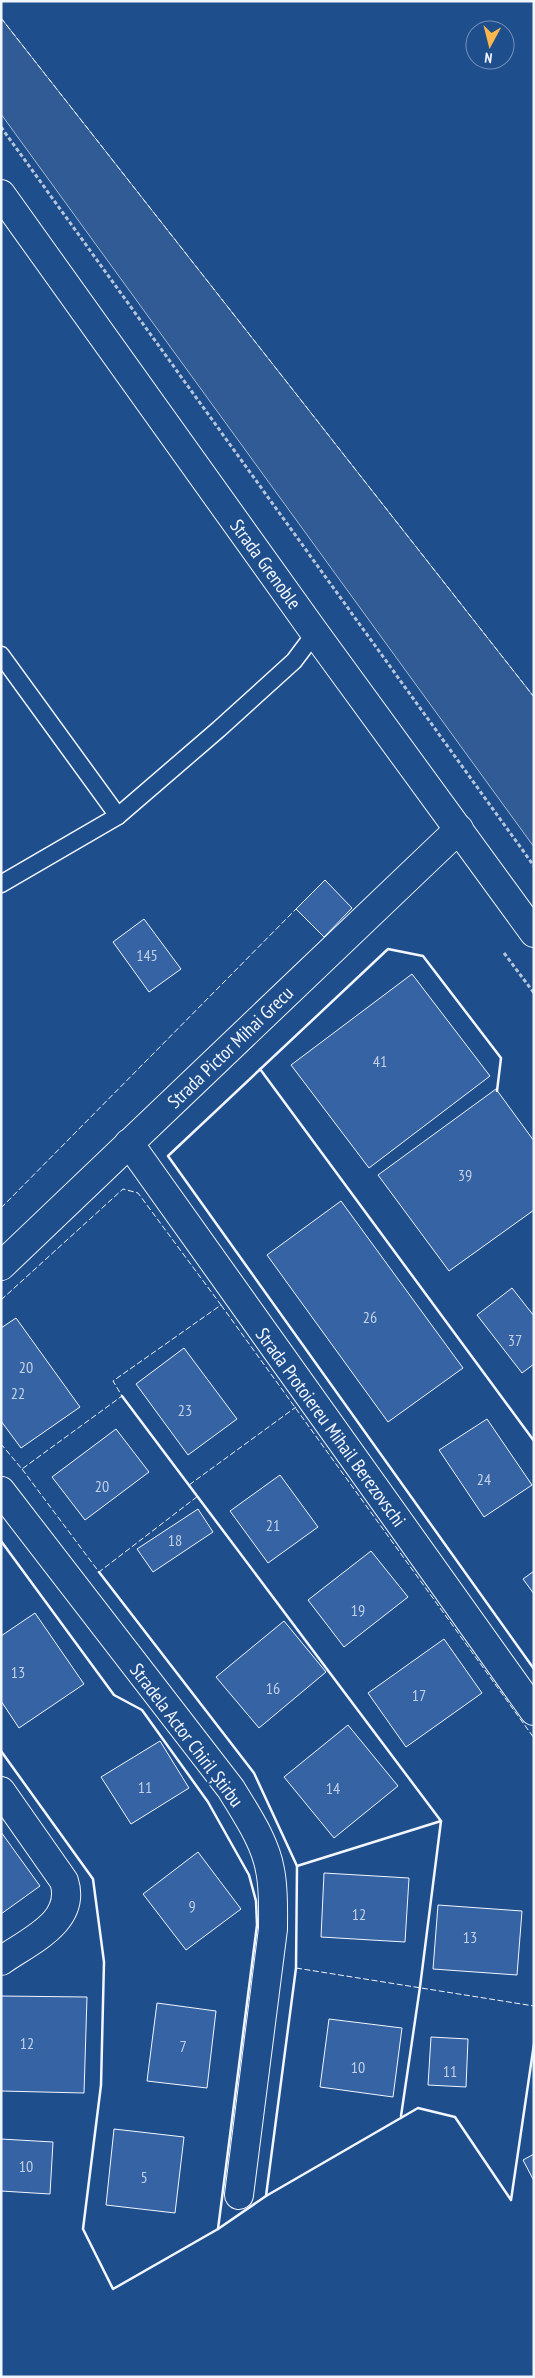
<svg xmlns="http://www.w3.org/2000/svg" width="535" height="2378" font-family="'PT Sans Narrow',sans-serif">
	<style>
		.built { fill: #305b95; stroke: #a8bbd7 }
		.building { fill: #3563a3; stroke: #f2f6ff }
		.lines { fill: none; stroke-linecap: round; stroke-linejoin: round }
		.lane-casing { stroke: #f2f6ff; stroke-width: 19 }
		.street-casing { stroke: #f2f6ff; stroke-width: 30 }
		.primary-casing { stroke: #f2f6ff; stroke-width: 30 }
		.path { stroke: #b3c4dc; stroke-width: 3; stroke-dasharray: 4 2.5; stroke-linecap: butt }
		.lane { stroke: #1f4e8c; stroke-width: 16 }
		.street { stroke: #1f4e8c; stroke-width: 28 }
		.primary { stroke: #1f4e8c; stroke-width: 28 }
		.fence { stroke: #f2f6ff; stroke-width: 1; stroke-dasharray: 6 2.5; stroke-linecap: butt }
		.wall { stroke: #f2f6ff; stroke-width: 2.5 }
		.labels { text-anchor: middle; stroke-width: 4; stroke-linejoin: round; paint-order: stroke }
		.number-label { font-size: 16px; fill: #c3d1e8 }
		.street-label { font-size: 19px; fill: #f2f6ff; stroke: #1f4e8c }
	</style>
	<rect width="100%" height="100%" fill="#1f4e8c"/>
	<polygon class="built" points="1,18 534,697 534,847 1,114"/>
	<g class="building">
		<polygon points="325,880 352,908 324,937 296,909"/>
		<polygon points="144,919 181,969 149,992 113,942"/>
		<polygon points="412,974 490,1076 369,1168 291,1065"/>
		<polygon points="496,1089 534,1141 534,1210 449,1271 378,1175"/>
		<polygon points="341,1201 463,1368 388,1422 267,1255"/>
		<polygon points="512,1288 534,1316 534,1364 522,1373 477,1315"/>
		<polygon points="16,1318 80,1407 21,1448 1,1421 1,1328"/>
		<polygon points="184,1348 237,1419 188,1455 136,1384"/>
		<polygon points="487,1419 532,1485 484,1517 439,1450"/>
		<polygon points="116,1429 149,1472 85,1520 52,1477"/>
		<polygon points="280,1475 318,1527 268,1563 230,1511"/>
		<polygon points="198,1509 213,1532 153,1572 137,1549"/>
		<polygon points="371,1551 408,1597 344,1647 308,1600"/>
		<polygon points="534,1571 534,1594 523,1579"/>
		<polygon points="35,1613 84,1684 19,1728 1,1701 1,1636"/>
		<polygon points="284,1621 326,1672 259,1728 216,1677"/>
		<polygon points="444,1639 482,1693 406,1747 368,1693"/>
		<polygon points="348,1725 398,1786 334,1838 284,1777"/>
		<polygon points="160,1741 189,1788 131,1824 101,1777"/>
		<polygon points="1,1832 40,1886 1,1914"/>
		<polygon points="198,1852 241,1909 186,1950 143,1894"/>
		<polygon points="324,1873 409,1878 405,1942 321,1937"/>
		<polygon points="438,1905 522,1911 517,1975 433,1969"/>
		<polygon points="1,1996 87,1997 84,2093 1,2091"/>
		<polygon points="157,2003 216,2011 207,2088 147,2081"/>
		<polygon points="329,2019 402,2028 393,2097 320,2087"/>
		<polygon points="431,2037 468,2039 466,2087 428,2085"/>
		<polygon points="114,2129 184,2137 175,2213 106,2205"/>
		<polygon points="1,2139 53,2142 50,2194 1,2191"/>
		<polygon points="534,2154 534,2181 523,2160"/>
	</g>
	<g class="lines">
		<g class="lane-casing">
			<g id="lane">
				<polyline points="1,655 118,816"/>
				<polyline points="1,884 118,816 219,729 294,661 315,633"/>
			</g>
		</g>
		<g class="street-casing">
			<g id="street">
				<polyline points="129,1143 534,1711"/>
				<polyline points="1,1266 459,829"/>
				<path d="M1,1491L231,1789C246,1814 265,1841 270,1870C274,1889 273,1909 273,1929L239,2195"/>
				<path d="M1,1791L64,1881C77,1922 29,1941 1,1961"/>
			</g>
		</g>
		<g class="primary-casing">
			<polyline id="primary" points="1,194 315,633 534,933"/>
		</g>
		<g class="path">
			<polyline points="1,127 534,866"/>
			<polyline points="504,953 534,993"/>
		</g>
		<use href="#lane" class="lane"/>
		<use href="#street" class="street"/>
		<use href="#primary" class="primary"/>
		<g class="fence">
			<polyline points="1,18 534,697"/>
			<polyline points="1,1208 296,909"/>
			<polyline points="1,1300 123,1189 138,1193 221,1305 113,1381 122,1396 22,1469 1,1444"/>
			<polyline points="221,1305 534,1738"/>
			<polyline points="22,1469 99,1572 198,1496"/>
			<polyline points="189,1485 296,1407"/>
			<polyline points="296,1968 534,2006"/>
		</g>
		<g class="wall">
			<polyline points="260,1069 534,1441"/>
			<polyline points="497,1091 501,1058 423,956 388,949 168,1156 534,1669"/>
			<polyline points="122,1396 441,1821 420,1987 401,2116"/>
			<polyline points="1,1541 114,1695 142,1710 208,1802 249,1875 256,1901 257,1925 218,2229 113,2289 83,2229 101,2085 104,1962 93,1879 1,1751"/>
			<polyline points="99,1572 254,1773 297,1866 296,1968 266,2196 418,2108 455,2117 511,2200 534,2044"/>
			<polyline points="297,1866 441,1821"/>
			<polyline points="218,2229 266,2196"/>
		</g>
	</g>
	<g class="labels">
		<g class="number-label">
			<text x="147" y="961">145</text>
			<text x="380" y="1067">41</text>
			<text x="465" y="1181">39</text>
			<text x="370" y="1323">26</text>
			<text x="515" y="1346">37</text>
			<text x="26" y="1373">20</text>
			<text x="18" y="1399">22</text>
			<text x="185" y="1416">23</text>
			<text x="484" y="1485">24</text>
			<text x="102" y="1492">20</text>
			<text x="273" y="1531">21</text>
			<text x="175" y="1546">18</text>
			<text x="358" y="1616">19</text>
			<text x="18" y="1678">13</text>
			<text x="273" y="1694">16</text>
			<text x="419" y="1701">17</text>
			<text x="145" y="1793">11</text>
			<text x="333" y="1794">14</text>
			<text x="192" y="1912">9</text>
			<text x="359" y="1920">12</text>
			<text x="470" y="1943">13</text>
			<text x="27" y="2049">12</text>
			<text x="183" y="2052">7</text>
			<text x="358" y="2073">10</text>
			<text x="450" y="2077">11</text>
			<text x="26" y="2172">10</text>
			<text x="144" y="2183">5</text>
		</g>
		<g class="street-label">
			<text transform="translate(266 564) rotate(54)" y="7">Strada Grenoble</text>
			<text transform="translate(230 1047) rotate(-44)" y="7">Strada Pictor Mihai Grecu</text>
			<text transform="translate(331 1427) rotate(54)" y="7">Strada Protoiereu Mihail Berezovschi</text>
			<text transform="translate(187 1735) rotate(53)" y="7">Stradela Actor Chiril Știrbu</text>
		</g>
	</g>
	<rect width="535" height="2378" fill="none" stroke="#f2f6ff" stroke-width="5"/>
	<g transform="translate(490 45) rotate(187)"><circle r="24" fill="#1f4e8c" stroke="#7391ba"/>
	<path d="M0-4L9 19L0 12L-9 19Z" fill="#ffb74d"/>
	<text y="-8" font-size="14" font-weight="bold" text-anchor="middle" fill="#f2f6ff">N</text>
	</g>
</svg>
